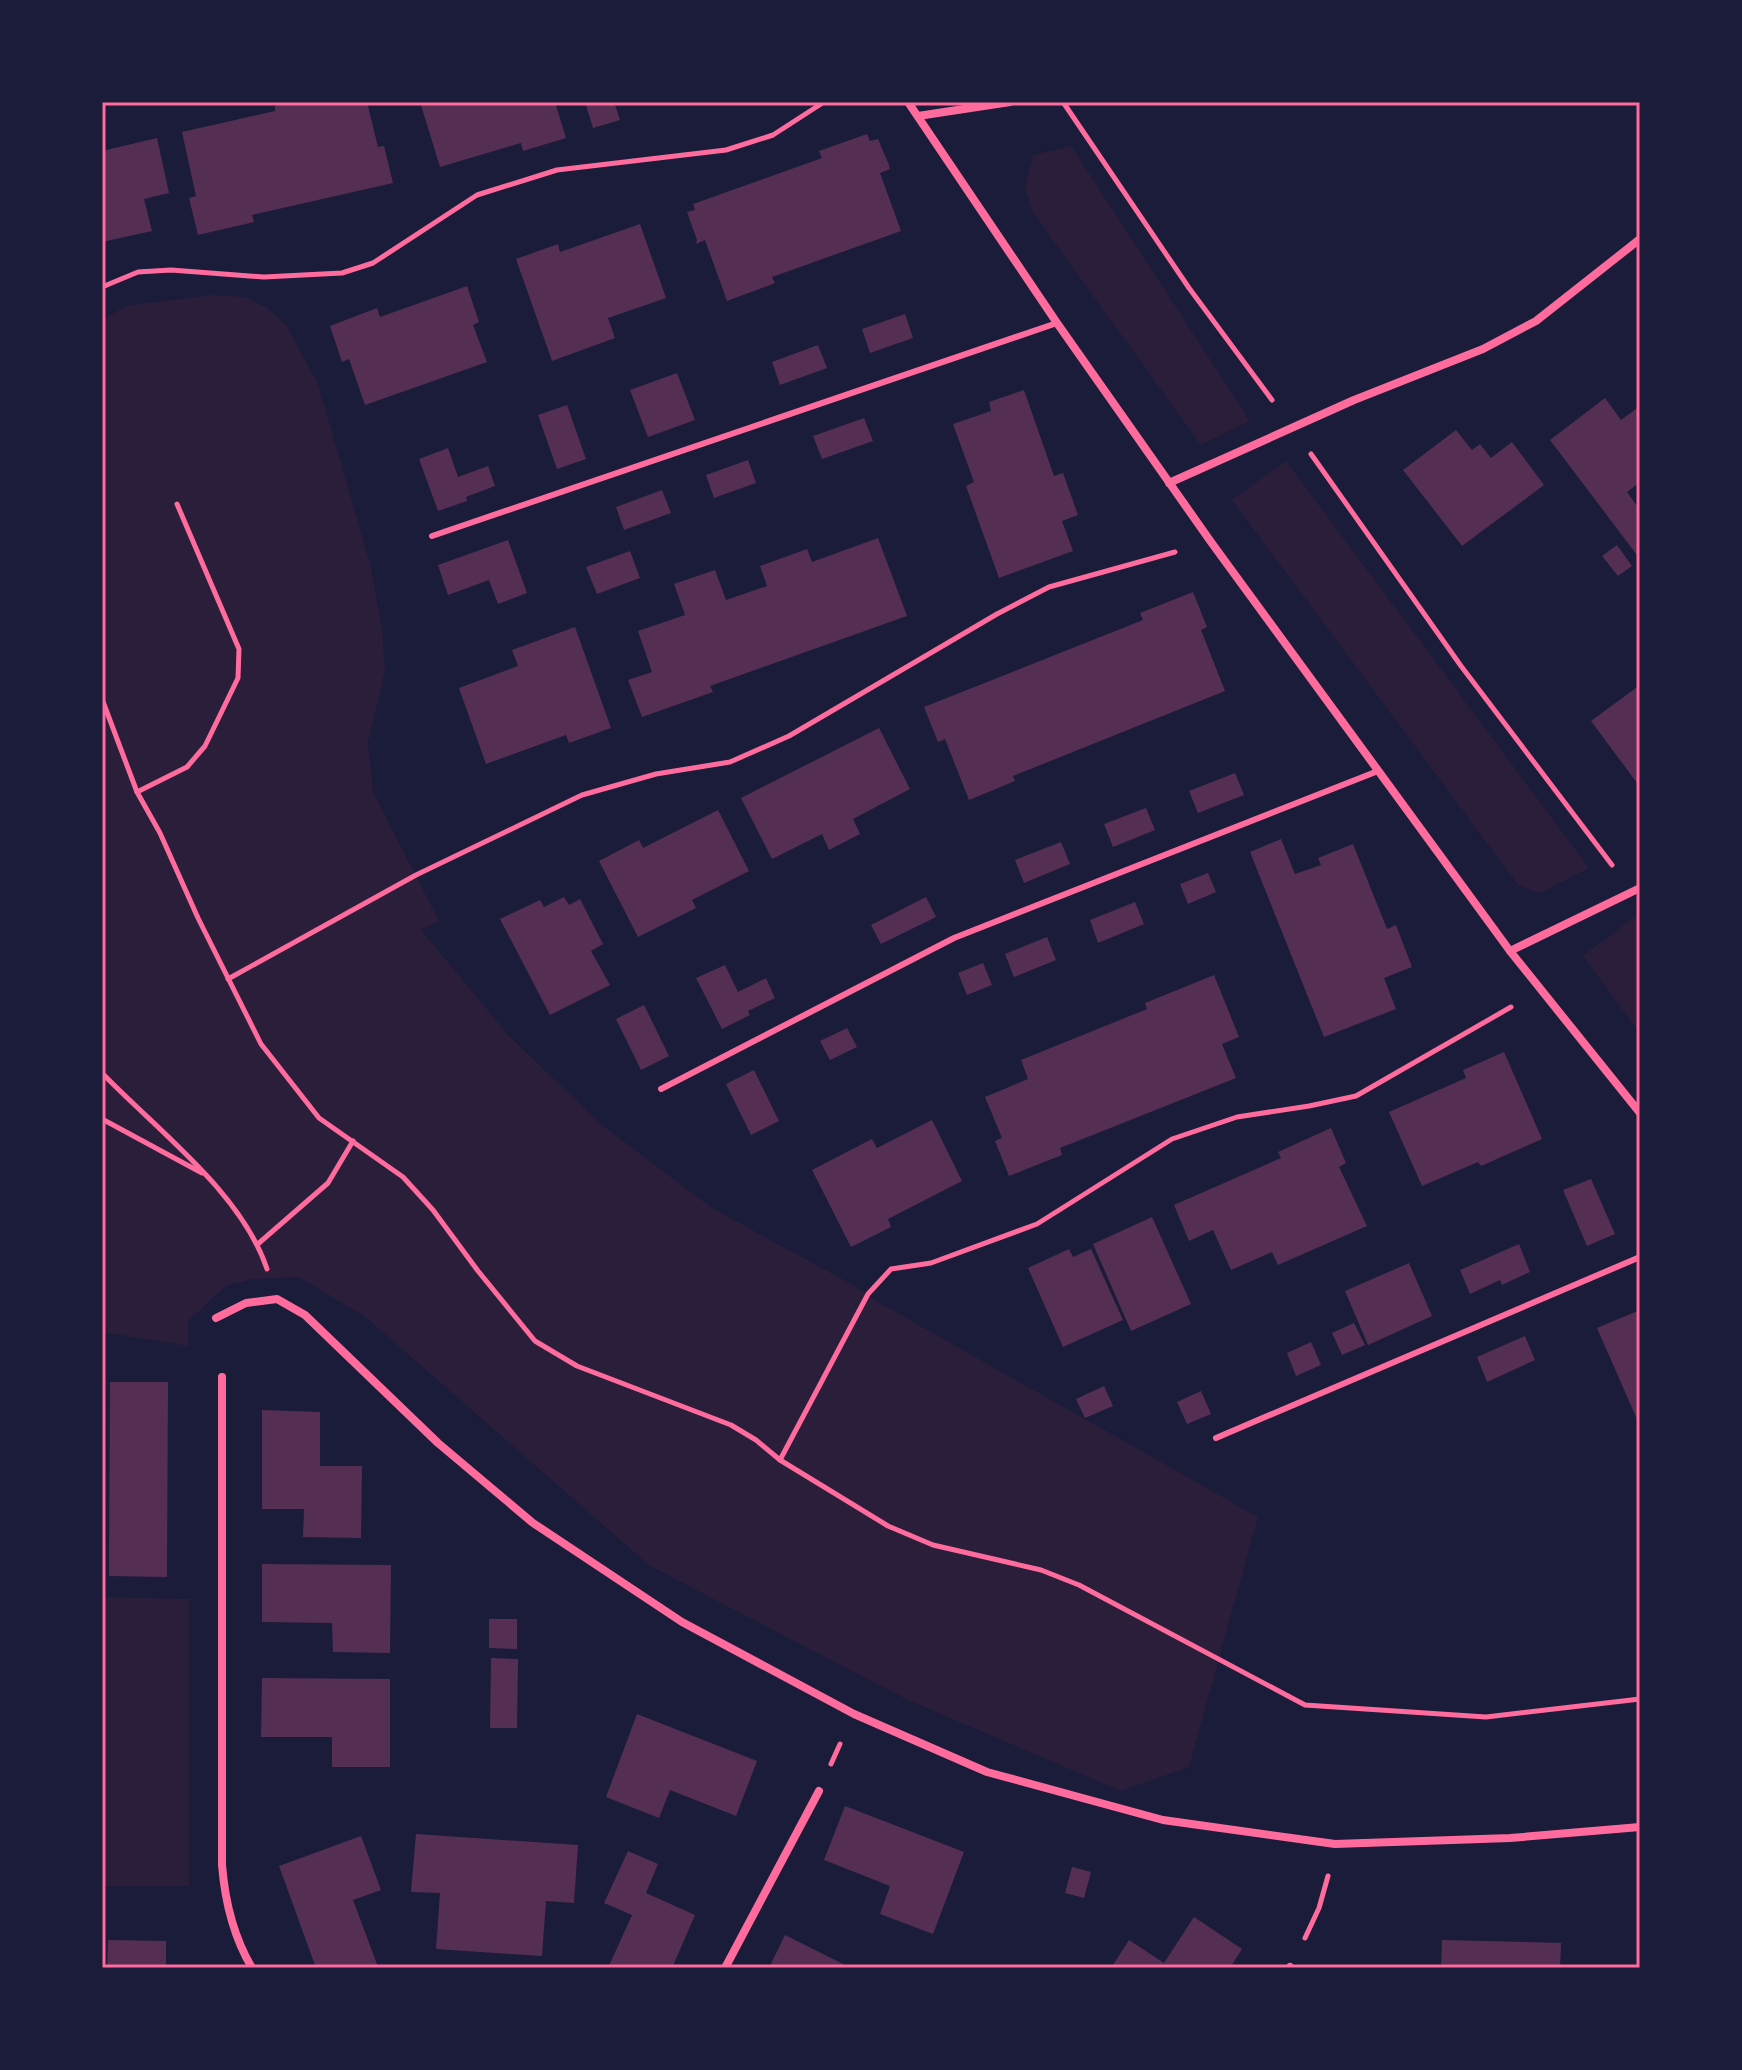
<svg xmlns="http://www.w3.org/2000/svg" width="1742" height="2070" font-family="Lato,sans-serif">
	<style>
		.green { fill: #2a1e3b }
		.building { fill: #542f53 }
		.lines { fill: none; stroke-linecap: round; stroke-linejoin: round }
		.path { stroke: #ff6b9d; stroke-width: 5 }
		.service { stroke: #ff6b9d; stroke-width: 6 }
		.minor { stroke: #ff6b9d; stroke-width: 8 }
		.neatline { fill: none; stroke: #ff6b9d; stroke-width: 3 }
	</style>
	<rect width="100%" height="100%" fill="#1b1b3a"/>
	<g class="green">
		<polygon points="1071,146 1250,421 1201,445 1032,211 1025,186 1033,155"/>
		<polygon points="213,295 245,297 266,307 286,325 318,384 370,563 382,629 385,671 368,742 373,792 439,921 421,930 510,1037 602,1125 712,1208 853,1285 878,1302 1258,1517 1189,1767 1121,1791 908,1700 650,1566 363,1315 298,1277 252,1279 226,1286 188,1321 188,1346 102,1332 102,320 126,306"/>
		<polygon points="1286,461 1589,868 1541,893 1519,886 1232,500"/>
		<polygon points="1636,916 1640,921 1640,1033 1583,956"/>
		<polygon points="102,1597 189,1599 189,1886 102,1886"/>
	</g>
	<g class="building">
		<polygon points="294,102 367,102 378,147 384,146 393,183 252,215 254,222 198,235 189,198 196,196 182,132 275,111 275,106"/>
		<polygon points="420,102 555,102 566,138 523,151 521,143 440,167"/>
		<polygon points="585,102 614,102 620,120 593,128"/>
		<polygon points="867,134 870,141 878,139 889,165 890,169 880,173 901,231 772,277 775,283 727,301 705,240 696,244 697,240 687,212 695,210 693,204 822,158 819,151"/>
		<polygon points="157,138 169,193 144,199 152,231 102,242 102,151"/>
		<polygon points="640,224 666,298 608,318 615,338 552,361 516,259 558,244 560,252"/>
		<polygon points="467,286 479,322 473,325 487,362 365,405 349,359 342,362 330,326 377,308 380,317"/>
		<polygon points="905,314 913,338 870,353 862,329"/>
		<polygon points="818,345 827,368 780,385 772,362"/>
		<polygon points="677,373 695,420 648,437 630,390"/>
		<polygon points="1024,390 1054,476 1063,473 1078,515 1062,521 1073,551 999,578 966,486 974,482 953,424 991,411 989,402"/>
		<polygon points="1605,398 1621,420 1640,406 1640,482 1627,492 1640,510 1640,559 1550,440"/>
		<polygon points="567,405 586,459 557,469 538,415"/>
		<polygon points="864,418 873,441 822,459 813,436"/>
		<polygon points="1456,430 1472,450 1480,444 1491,458 1512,442 1544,485 1462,546 1403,470"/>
		<polygon points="448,448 458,477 488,466 495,486 466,497 467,501 438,511 419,459"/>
		<polygon points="748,460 756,483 714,498 706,475"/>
		<polygon points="662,490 671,513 624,530 616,507"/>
		<polygon points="878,538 907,616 710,686 713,692 642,717 628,680 652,672 638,631 685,615 674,584 715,570 726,600 767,586 760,566 807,549 812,562"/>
		<polygon points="508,540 527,593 498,604 489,580 448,595 438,565"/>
		<polygon points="1617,545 1632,566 1618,576 1602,556"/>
		<polygon points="630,551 640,578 597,594 586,567"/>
		<polygon points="1193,592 1207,627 1201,630 1225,691 1013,776 1015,781 969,800 945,739 938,742 924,707 1143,620 1140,613"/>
		<polygon points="575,627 611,728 569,743 566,735 486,764 459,688 518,666 512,650"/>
		<polygon points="1640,685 1640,787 1591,721"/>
		<polygon points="879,728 910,789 853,819 860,834 829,850 822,834 772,859 741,798"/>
		<polygon points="1235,773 1244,795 1198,813 1189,791"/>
		<polygon points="1146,808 1155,830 1113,847 1104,824"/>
		<polygon points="718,810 749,871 692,900 696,908 638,937 599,861 639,840 643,848"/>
		<polygon points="1281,839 1295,874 1321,865 1318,858 1353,844 1387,929 1396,925 1412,967 1384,978 1396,1009 1324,1037 1250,852"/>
		<polygon points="1061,842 1070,864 1024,883 1015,860"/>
		<polygon points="1208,873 1216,892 1188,904 1180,884"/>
		<polygon points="564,897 569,905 580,899 603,944 591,951 610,985 550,1015 500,919 540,900 544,907"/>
		<polygon points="926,897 936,917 881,944 871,925"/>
		<polygon points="1135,902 1144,924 1098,943 1090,920"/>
		<polygon points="1047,937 1056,960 1014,977 1005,954"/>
		<polygon points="983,963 992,985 967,995 958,973"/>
		<polygon points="725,965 738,992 766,978 775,998 748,1011 750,1015 722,1029 696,978"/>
		<polygon points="1214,975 1239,1037 1222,1044 1236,1078 1060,1148 1062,1155 1009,1176 995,1141 1002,1138 985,1097 1028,1079 1021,1060 1147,1009 1145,1003"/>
		<polygon points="644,1005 669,1056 641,1070 616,1019"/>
		<polygon points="847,1028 857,1047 830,1060 820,1041"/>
		<polygon points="1504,1052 1542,1139 1481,1166 1478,1162 1422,1186 1389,1112 1466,1078 1463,1070"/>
		<polygon points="754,1070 779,1121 751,1135 726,1084"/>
		<polygon points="932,1120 962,1181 888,1219 891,1227 851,1247 812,1170 872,1139 877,1148"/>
		<polygon points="1331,1128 1346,1163 1339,1167 1367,1226 1278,1265 1272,1252 1231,1270 1213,1230 1189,1241 1174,1205 1274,1161 1281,1158 1278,1152"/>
		<polygon points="1591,1179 1615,1234 1587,1246 1563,1190"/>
		<polygon points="1152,1217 1191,1304 1131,1331 1093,1244"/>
		<polygon points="1519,1244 1530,1272 1502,1285 1500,1280 1470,1294 1460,1270"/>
		<polygon points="1069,1249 1073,1257 1091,1249 1123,1320 1063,1347 1028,1268"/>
		<polygon points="1409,1263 1432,1316 1368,1345 1345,1291"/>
		<polygon points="1640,1310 1640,1426 1597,1328"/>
		<polygon points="1354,1323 1365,1345 1342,1355 1332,1333"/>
		<polygon points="1525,1336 1535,1360 1487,1382 1477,1357"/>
		<polygon points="1311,1342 1321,1365 1296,1376 1287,1353"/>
		<polygon points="110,1382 168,1382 167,1577 109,1576"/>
		<polygon points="1104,1386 1113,1406 1085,1418 1076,1399"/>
		<polygon points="1201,1391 1211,1414 1187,1424 1177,1402"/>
		<polygon points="262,1410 320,1412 320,1466 362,1466 361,1538 303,1537 304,1509 262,1509"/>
		<polygon points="262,1564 391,1565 390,1653 333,1652 332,1623 262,1622"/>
		<polygon points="489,1619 517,1619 517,1649 489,1648"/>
		<polygon points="491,1658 518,1659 517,1728 490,1728"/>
		<polygon points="262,1678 390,1679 390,1767 332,1767 332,1737 261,1737"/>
		<polygon points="637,1714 757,1761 736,1816 670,1790 659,1818 606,1797"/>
		<polygon points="845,1806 964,1852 933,1934 880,1914 890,1886 824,1860"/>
		<polygon points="416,1834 578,1845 574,1903 546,1901 542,1956 436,1949 440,1893 411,1892"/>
		<polygon points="361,1836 381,1890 353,1900 378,1967 316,1968 279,1866"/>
		<polygon points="628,1851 658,1864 646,1893 695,1915 672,1968 608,1968 632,1915 604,1903"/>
		<polygon points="1072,1867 1091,1872 1084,1898 1065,1893"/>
		<polygon points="1194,1917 1242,1949 1230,1968 1111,1968 1129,1940 1164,1963"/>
		<polygon points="785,1935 851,1968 769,1968"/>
		<polygon points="108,1940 166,1941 166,1968 107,1968"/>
		<polygon points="1442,1940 1561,1943 1560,1968 1441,1968"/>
	</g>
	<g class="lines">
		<g class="path">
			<polyline points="1063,102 1189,288 1272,400"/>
			<polyline points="102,287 138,272 171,270 264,277 342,273 373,263 477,195 557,170 726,150 773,135 824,102"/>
			<polyline points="1311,454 1461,666 1612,865"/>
			<polyline points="102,699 137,792 160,833 198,918 261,1044 319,1118 403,1177 433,1210 478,1271 535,1341 577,1366 731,1425 756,1440 780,1460 888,1526 933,1545 1041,1570 1079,1585 1305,1705 1486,1717 1640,1699"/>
			<polyline points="137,792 187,767 205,746 238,678 239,649 177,504"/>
			<polyline points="228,979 416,875 582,795 656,774 730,762 789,736 997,614 1049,587 1175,552"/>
			<path d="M102,1073C157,1130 242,1193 267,1269"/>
			<polyline points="102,1119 202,1173"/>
			<polyline points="259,1243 328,1183 353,1141"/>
			<polyline points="780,1460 868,1294 891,1269 931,1263 1037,1224 1172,1139 1237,1117 1309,1106 1356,1096 1511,1007"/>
			<polyline points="831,1764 840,1744"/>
			<polyline points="1305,1938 1319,1908 1328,1876"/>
		</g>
		<g class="service">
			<polyline points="432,536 1057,323"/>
			<polyline points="661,1089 954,938 1378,771"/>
			<polyline points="1216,1438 1640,1257"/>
		</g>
		<g class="minor">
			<polyline points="908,102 1057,323 1211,542 1510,951 1640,1113"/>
			<polyline points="918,116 1010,102"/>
			<polyline points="1169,483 1354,400 1483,349 1536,321 1640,239"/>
			<polyline points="1510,951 1640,888"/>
			<polyline points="216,1318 246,1303 277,1299 305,1315 438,1443 533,1523 682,1622 854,1714 987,1772 1163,1820 1335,1844 1510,1838 1640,1827"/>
			<path d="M222,1377V1865C225,1902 233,1936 252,1968"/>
			<polyline points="725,1968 819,1791"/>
			<polyline points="1289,1968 1290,1967"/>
		</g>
	</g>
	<rect width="1742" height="2070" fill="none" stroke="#1b1b3a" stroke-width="208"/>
	<rect x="104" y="104" width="1534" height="1862" class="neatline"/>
</svg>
